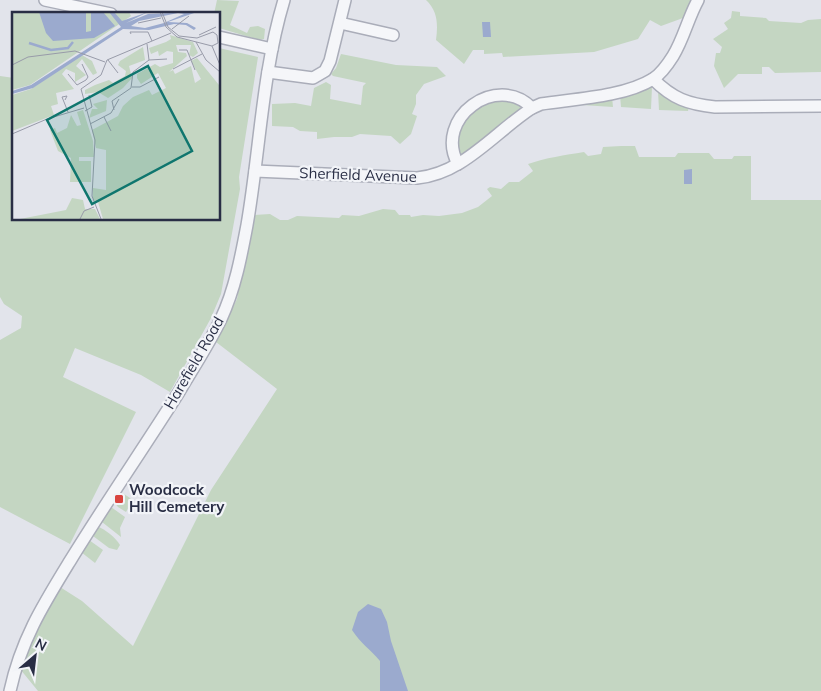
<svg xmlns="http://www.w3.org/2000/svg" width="821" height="691" font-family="Mulish,sans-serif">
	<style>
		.green { fill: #c4d6c2 }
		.water { fill: #9baace }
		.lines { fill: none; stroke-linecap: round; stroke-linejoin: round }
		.minor-casing { stroke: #aaadb9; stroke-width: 14 }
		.minor { stroke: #f5f6f9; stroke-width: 11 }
		.poi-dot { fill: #d9443f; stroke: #f2f4f8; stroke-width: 2 }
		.labels { text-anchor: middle; stroke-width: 4.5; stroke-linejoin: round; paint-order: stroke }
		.street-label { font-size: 15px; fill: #292e45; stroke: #f2f4f8 }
		.poi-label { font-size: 15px; font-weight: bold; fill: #292e45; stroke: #f2f4f8; text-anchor: start }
		.inset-river { fill: none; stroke: #9baace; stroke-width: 2.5 }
		.inset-road { fill: none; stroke: #989ba9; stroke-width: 1 }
		.view { fill: #0f766e; fill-opacity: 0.15; stroke: #0f766e; stroke-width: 2.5 }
		.inset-edge { fill: none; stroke: #292e45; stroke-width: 2.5 }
	</style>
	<rect width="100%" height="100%" fill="#e2e4eb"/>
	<g class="green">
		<polygon points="217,0 239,1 230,25 247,33 250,27 258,26 265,29 264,39 259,40 219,28 219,14 214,14"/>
		<path d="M426,0H692L683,18L661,26L650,20L638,39L594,52L503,57L502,53L484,54V50H473L464,64L436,40C438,25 438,11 426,0Z"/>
		<polygon points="732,11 740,12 740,16 766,18 769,21 801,23 808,20 821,19 821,72 775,73 769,67 762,67 762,74 738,74 724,88 714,66 716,53 720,53 722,47 713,39 728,29 724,23 731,18"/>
		<polygon points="219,48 258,57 239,177 240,189 221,294 211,318 170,392 141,375 75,348 63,377 136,412 70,544 0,507 0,340 21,328 22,316 4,304 0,297 0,76 14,78 14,108 12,121 14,120 14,219 219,219"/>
		<polygon points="341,54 396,65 437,67 446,76 424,84 416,95 416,104 412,114 417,116 411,134 400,144 391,136 360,134 352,137 334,137 317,139 317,132 300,131 293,127 272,126 272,104 295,103 311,106 314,88 326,82 331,85 330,99 361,105 363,86 366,83 333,76 331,74 336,68"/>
		<polygon points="650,87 652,87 651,109 621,107 620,95"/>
		<polygon points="658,91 689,107 688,111 659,110"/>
		<polygon points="612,97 613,107 582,105 583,102"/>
		<polygon points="492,101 513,101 521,106 519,113 463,156 459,154 456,143 460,127 471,110"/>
		<path d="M621,146H635L639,157H675L678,153H709L714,159H732L734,156H751V200H821V691H38L20,669L38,626L60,587L82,601L133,646L211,490L277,389L216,342L237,299L253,215L270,214L280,220H288L297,216L339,218L342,215L359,216L383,209L395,210L399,215H410L411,217L423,215L439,216L462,213L478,207L492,196L487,189L490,187L501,189L509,182H519L533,171L528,164C545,158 565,155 584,152L588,156L601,154L603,147Z"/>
		<polygon points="121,492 133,500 126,512 118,507 114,502"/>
		<polygon points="111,507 125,517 120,528 121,537 102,522 102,518"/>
		<path d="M97,526C106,530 115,537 120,545L117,550L109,548L93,536L92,534Z"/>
		<polygon points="89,540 103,550 95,563 81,552"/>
	</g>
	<g class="water">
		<polygon points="482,22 490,22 491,37 483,37"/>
		<polygon points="692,169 692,184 684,184 684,170"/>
		<path d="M368,604L381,609L387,622L391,641L408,691H380V661C370,649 361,644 352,630L358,612Z"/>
	</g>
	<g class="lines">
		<g class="minor-casing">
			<g id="minor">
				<polyline points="45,0 111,14"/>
				<polyline points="340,23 393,35"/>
				<polyline points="219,37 272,49"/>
				<polyline points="268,72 313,78 325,71 330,61 345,0"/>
				<path d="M653,79C673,99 688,104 715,107L821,106"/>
				<path d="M458,164C433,118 497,72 532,108"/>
				<path d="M255,171L417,178C463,174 495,132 532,108L541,104C574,99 624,97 653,79C661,74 668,64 673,56C684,38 688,18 698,0"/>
				<path d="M10,691C21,640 43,605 70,561C105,504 143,449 179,392C193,368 209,344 221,319C235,289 241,257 247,225C260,150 262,73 284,0"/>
			</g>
		</g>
		<use href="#minor" class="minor"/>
	</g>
	<rect class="poi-dot" x="114" y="494" width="10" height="10" rx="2.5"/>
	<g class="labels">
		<g class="street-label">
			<text transform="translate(358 175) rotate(2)" y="5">Sherfield Avenue</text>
			<text transform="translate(194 363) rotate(-60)" y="5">Harefield Road</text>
		</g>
		<g class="poi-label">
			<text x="129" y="495">Woodcock<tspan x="129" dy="17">Hill Cemetery</tspan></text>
		</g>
	</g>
	<g transform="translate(12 12)">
		<rect width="208" height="208" fill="#e2e4eb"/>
		<path d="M0,0H117L119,4L18,73L0,78ZM158,23L181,30L186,41L181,45L177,43L179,33H164L166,40L174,41L175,44L157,60L161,58L163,62L179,54L183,71L189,67L179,49L185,46L207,73V207H91L86,190L81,188V176L94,178V138L84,136L80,118L106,104L111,94L121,85L137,78L140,83L154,76L146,61L129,72L125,66V62L143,52L148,55L161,51V40L155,39L147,44L146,39L139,42L137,36L154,30L159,27ZM131,35L133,48L117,54L120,66L111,76L96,86L86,80L73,82V78L83,73L97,68L101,71L113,64L114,59L106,53L108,49ZM70,43L80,49L85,61L81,63L70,47L64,54L74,63L63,70V61L54,57L50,62L62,77L44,81L46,92L39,94L42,103L0,119V83L19,77ZM95,88L94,99L77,106L80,97H86L81,92ZM71,98L81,129L82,145H67V149H79V170H58L59,146L46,139L38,118L43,116L45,121L55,116L59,103L65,114L69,113L65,100ZM60,186L71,188L73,197H83L88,207H8L54,198Z" fill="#c4d6c2"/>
		<path d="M27,0H74V20L79,19V1L76,0H91L103,14L82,26L41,29L34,21ZM97,0H102L110,9L136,0L114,11L136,2L185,0L156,10L175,11L184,16L182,18L174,13L162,12L137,18L111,17L21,76L0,82V79L19,73L109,15ZM166,1L172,2L152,11L133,16L119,14L127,9Z" fill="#9baace" fill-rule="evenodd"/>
		<path class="inset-river" d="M17,31L39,38L56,36L61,30"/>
		<path class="inset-road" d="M148,0L154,15L165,25L200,34L206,31L205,23L201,20L185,26L167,24L156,15L150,0M126,11L149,6M160,17L177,4M119,22L118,20H136L140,29M187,23L204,15M184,30L194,48L208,60M200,34L208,53M167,38H175L183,58M96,48L106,61M137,48L155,47M70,52L76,65L74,68M0,53L16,45L63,39L93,50M161,57L190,42M56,62L65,73L74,68M120,75H128L147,65M53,88L55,84L50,85L56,100M102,98L100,89L119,76L121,60L137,48L135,32M73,99L80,95L77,83M92,105L99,119M78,112L99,101L107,87M0,122L35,107L72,96M68,207L72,199L82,195M89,207L80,184L83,128L69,77L89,63L95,48L159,21"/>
		<path class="view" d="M136,54L180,139L80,192L35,108Z"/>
		<rect width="208" height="208" class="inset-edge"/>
	</g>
	<g transform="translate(35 656) rotate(28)" stroke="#f2f4f8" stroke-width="4" paint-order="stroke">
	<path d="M0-4L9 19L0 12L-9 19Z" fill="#292e45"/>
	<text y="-8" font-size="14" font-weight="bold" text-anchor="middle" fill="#292e45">N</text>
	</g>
</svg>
